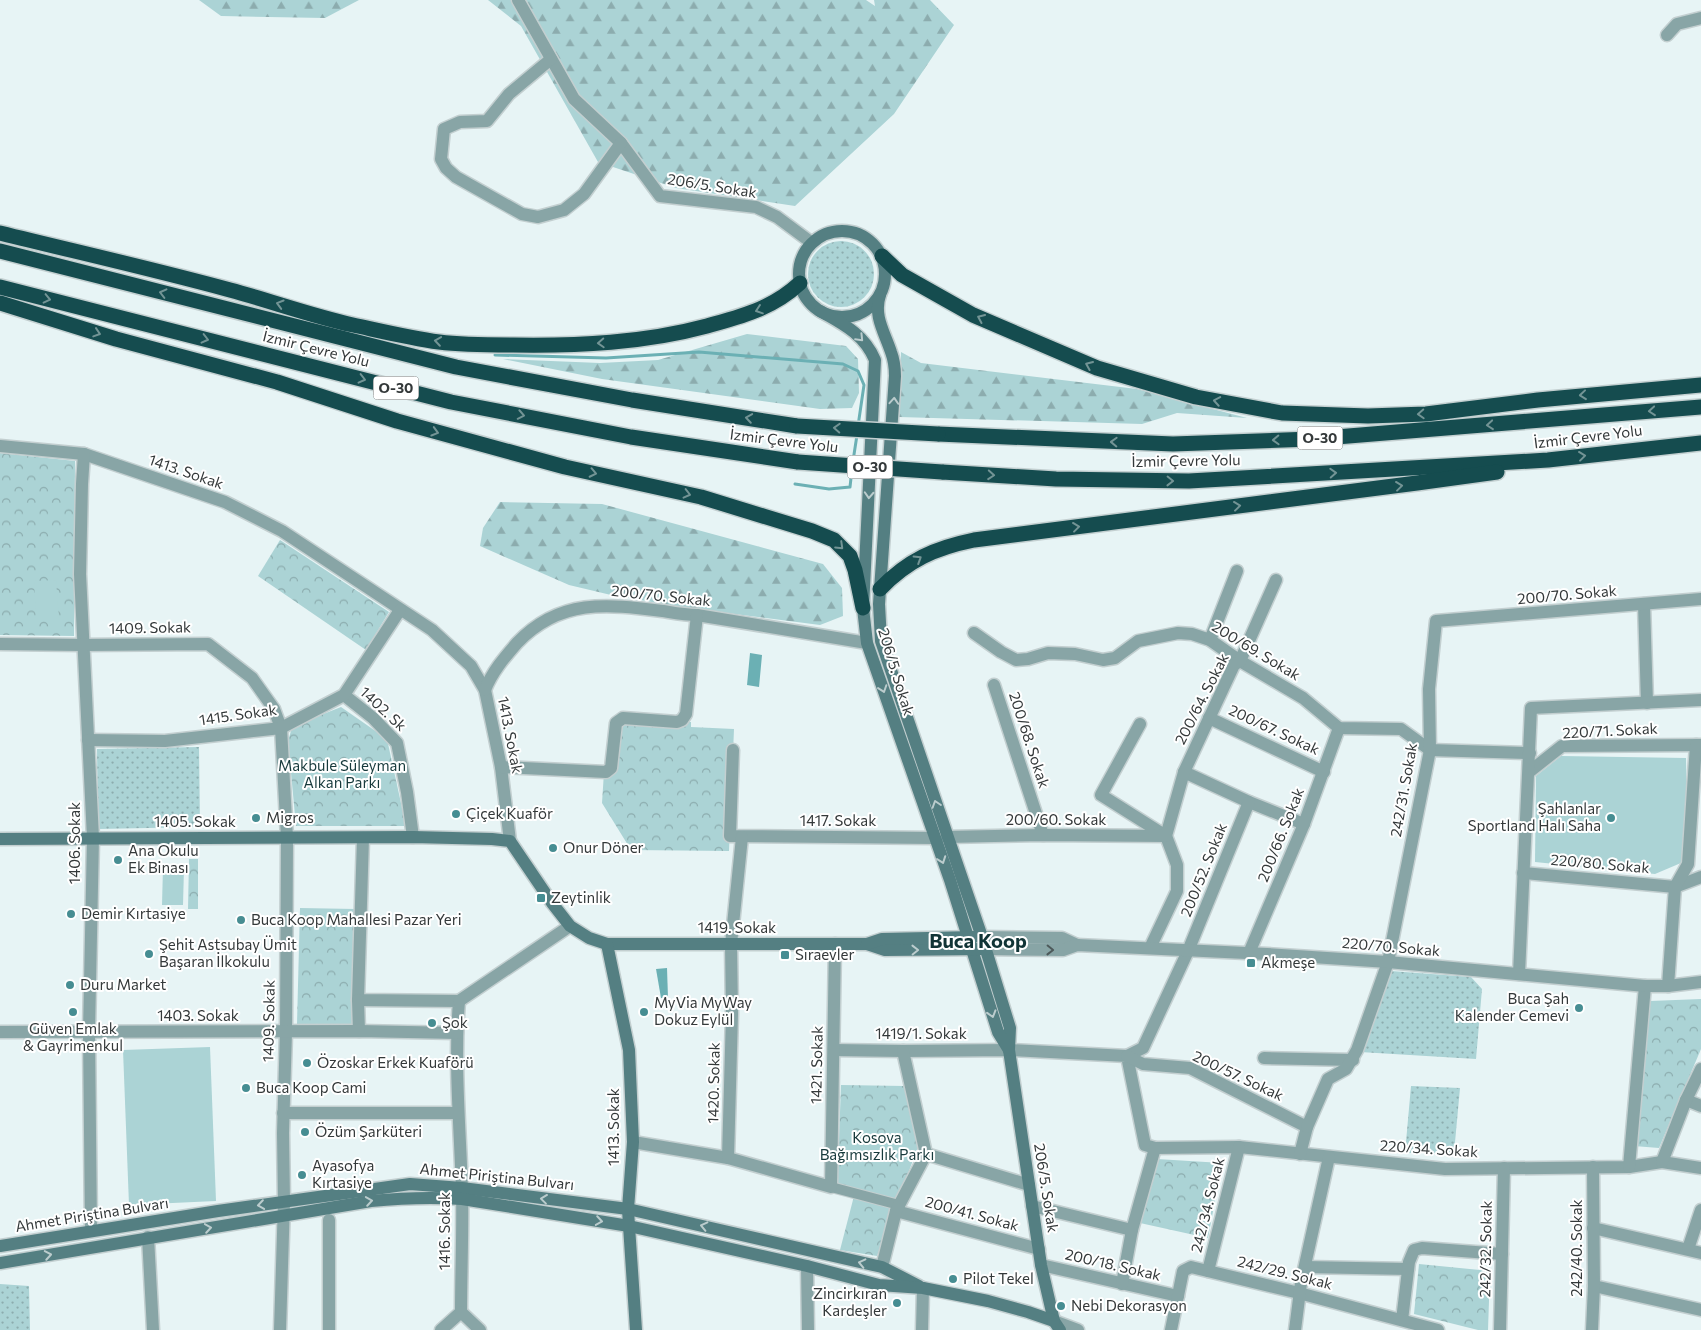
<svg xmlns="http://www.w3.org/2000/svg" width="1701" height="1330" font-family="Commissioner,sans-serif">
	<style>
		.grass { fill: url(#grass-dots) }
		.forest { fill: url(#forest-firs) }
		.park { fill: url(#park-crowns) }
		.garden { fill: #abd3d5 }
		.water { fill: #6bb0b4 }
		.lines { fill: none; stroke-linecap: round; stroke-linejoin: round }
		.stream { stroke: #6bb0b4; stroke-width: 3 }
		.pedestrian-casing { stroke: #c3cfd0; stroke-width: 12 }
		.minor-casing { stroke: #c3cfd0; stroke-width: 15 }
		.tertiary-casing { stroke: #c3cfd0; stroke-width: 15 }
		.secondary-casing { stroke: #c3cfd0; stroke-width: 15 }
		.motorway-casing { stroke: #c3cfd0; stroke-width: 18 }
		.pedestrian { stroke: #88a5a6; stroke-width: 10 }
		.minor { stroke: #88a5a6; stroke-width: 12 }
		.tertiary { stroke: #88a5a6; stroke-width: 12 }
		.secondary { stroke: #547f82; stroke-width: 12 }
		.motorway { stroke: #154c4f; stroke-width: 15 }
		.motorway-bridge-casing { stroke: #c3cfd0; stroke-width: 18; stroke-linecap: butt }
		.motorway-bridge { stroke: #154c4f; stroke-width: 15 }
		.oneway { stroke: #739495 }
		.oneway2 { stroke: #bbcccd }
		.oneway3 { stroke: #4d595a }
		.poi-dot { fill: #468d92; stroke: #fff; stroke-width: 2 }
		.labels { text-anchor: middle; stroke-width: 4; stroke-linejoin: round; paint-order: stroke }
		.shield { fill: #fff; stroke: #717475; stroke-width: 1 }
		.shield-label { font-size: 14px; font-weight: bold; fill: #34393a }
		.street-label { font-size: 15px; fill: #34393a; stroke: #fff }
		.park-label { font-size: 15px; fill: #16393b; stroke: #fff }
		.poi-label { font-size: 15px; fill: #34393a; stroke: #fff; text-anchor: start }
		.district-label { font-size: 20px; font-weight: bold; fill: #113436; stroke: #fff }
	</style>
	<defs>
		<pattern id="grass-dots" width="8" height="8" patternUnits="userSpaceOnUse" patternTransform="scale(1.25)"><rect width="8" height="8" fill="#abd3d5"/><path d="M2 2h.1M6 6h.1" fill="none" stroke="#8cacae" stroke-width="1.8" stroke-linecap="round"/></pattern>
		<pattern id="forest-firs" width="22" height="20" patternUnits="userSpaceOnUse" patternTransform="scale(1.25)"><rect width="22" height="20" fill="#abd3d5"/><path d="M5 1l3.5 6h-7zM16 11l3.5 6h-7z" fill="#8cacae"/></pattern>
		<pattern id="park-crowns" width="20" height="18" patternUnits="userSpaceOnUse" patternTransform="scale(1.25)"><rect width="20" height="18" fill="#abd3d5"/><path d="M2 6a3 3 0 1 1 6 0M12 15a3 3 0 1 1 6 0" fill="none" stroke="#8cacae"/></pattern>
	</defs>
	<rect width="100%" height="100%" fill="#e7f4f5"/>
	<g class="grass">
		<circle cx="841" cy="274" r="33"/>
		<polygon points="199,747 200,827 98,829 97,749"/>
		<polygon points="1391,971 1471,977 1482,989 1476,1059 1360,1052"/>
		<polygon points="1411,1086 1460,1088 1454,1153 1405,1153"/>
		<polygon points="0,1284 29,1286 30,1330 0,1330"/>
	</g>
	<g class="forest">
		<polygon points="199,0 359,0 325,18 221,16"/>
		<polygon points="488,0 866,0 875,6 874,0 930,0 954,25 894,114 795,206 676,188 598,162 521,26"/>
		<polygon points="747,334 846,346 858,359 859,393 852,408 820,409 602,379 503,359 600,363 658,360"/>
		<polygon points="901,352 921,363 1137,389 1247,418 1177,413 1142,424 899,417"/>
		<polygon points="500,502 602,504 823,564 842,588 843,616 820,625 687,608 611,595 569,585 480,546 483,528"/>
	</g>
	<g class="park">
		<polygon points="0,453 75,461 74,636 0,635"/>
		<polygon points="280,540 389,612 366,650 258,576"/>
		<polygon points="341,707 387,739 406,826 296,826 288,741 291,731 298,724"/>
		<polygon points="677,722 691,722 691,727 734,729 729,851 631,850 602,803 604,772 616,723"/>
		<polygon points="189,859 198,859 198,909 188,909"/>
		<polygon points="300,908 356,909 353,1025 297,1024"/>
		<polygon points="1701,999 1701,1049 1659,1148 1634,1146 1650,1001"/>
		<polygon points="841,1085 905,1086 918,1147 877,1256 840,1250 854,1196 837,1193"/>
		<polygon points="1157,1159 1222,1163 1208,1238 1140,1223"/>
		<polygon points="1419,1264 1490,1271 1488,1330 1478,1330 1414,1314"/>
	</g>
	<g class="garden">
		<polygon points="56,580 59,619 36,619 34,581"/>
		<polygon points="1561,756 1686,758 1688,860 1655,874 1535,862 1536,776"/>
		<polygon points="163,867 184,868 183,905 162,905"/>
		<polygon points="210,1047 216,1201 129,1205 123,1050"/>
	</g>
	<g class="water">
		<polygon points="750,653 762,655 759,687 747,685"/>
		<polygon points="667,968 668,998 661,998 656,969"/>
	</g>
	<g class="lines">
		<g class="stream">
			<polyline points="495,355 606,358 699,352 843,364 858,371 864,385 858,426"/>
			<polyline points="853,461 857,435"/>
			<polyline points="795,484 829,489 850,487 852,469"/>
		</g>
		<g class="pedestrian-casing">
			<polyline id="pedestrian" points="831,1187 899,1205"/>
		</g>
		<g class="minor-casing">
			<g id="minor">
				<polyline points="518,0 574,99 621,143 660,196 756,207 777,217 812,243"/>
				<polyline points="1667,35 1677,24 1701,18"/>
				<polyline points="551,59 509,94 487,121 460,122 444,129 441,159 446,168 456,177 522,214 538,217 564,210 584,194 621,143"/>
				<polyline points="0,446 84,454 225,502 282,531 432,630 471,666 485,690 501,767 510,841"/>
				<polyline points="84,454 82,484 80,574 93,838 89,1032 91,1231"/>
				<polyline points="1644,604 1647,703"/>
				<polyline points="974,633 1001,652 1016,660 1028,659 1048,653 1075,654 1103,660 1115,658 1138,641 1178,633 1192,634 1210,640 1240,661 1303,698 1339,728 1401,729 1430,750 1530,753"/>
				<polyline points="1210,640 1237,571"/>
				<polyline points="0,644 83,645 208,644 252,678 274,709 281,728 287,838 286,1032 283,1133 284,1202 280,1330"/>
				<polyline points="994,685 1043,835"/>
				<path d="M485,690C492,672 504,658 517,643C560,598 607,604 663,611C675,613 685,615 697,615L867,643"/>
				<polyline points="344,695 373,718 397,743 407,792 413,837"/>
				<polyline points="1209,718 1324,772"/>
				<polyline points="1140,724 1101,795 1166,836 1177,865 1177,891 1150,948"/>
				<polyline points="88,740 165,741 281,728 344,695 400,610"/>
				<polyline points="733,750 730,836 934,838"/>
				<polyline points="501,767 606,772 611,768 616,723 623,718 677,722 682,720 686,714 697,615"/>
				<polyline points="1184,772 1249,802 1304,824"/>
				<polyline points="1529,772 1562,746 1701,745"/>
				<polyline points="947,837 1043,835 1166,836 1184,772 1234,665 1240,661 1276,580"/>
				<path d="M363,838L358,1000L459,1001C454,1064 460,1127 462,1191C463,1231 461,1272 461,1312L441,1330"/>
				<polyline points="1523,873 1675,887 1701,877"/>
				<polyline points="1249,953 1304,824 1339,728"/>
				<polyline points="1519,974 1531,708 1701,700"/>
				<polyline points="1668,986 1675,887 1688,864 1696,745"/>
				<polyline points="358,1000 359,1031"/>
				<polyline points="459,1001 570,926"/>
				<polyline points="0,1032 359,1031 457,1033"/>
				<polyline points="834,1050 903,1051 1009,1050 1127,1056 1145,1145 1155,1148 1239,1147 1445,1169 1629,1167 1662,1162 1701,1168"/>
				<polyline points="1127,1056 1143,1048 1188,951 1249,802"/>
				<polyline points="1127,1056 1143,1064 1190,1068 1307,1127 1300,1154"/>
				<polyline points="1264,1058 1353,1060"/>
				<polyline points="1686,1100 1701,1106"/>
				<polyline points="283,1113 458,1113"/>
				<polyline points="1307,1127 1328,1079 1346,1069 1357,1050 1388,962 1430,750 1429,689 1436,621 1701,599"/>
				<polyline points="633,1142 728,1158 831,1187 835,944"/>
				<polyline points="926,1154 1029,1185"/>
				<polyline points="728,1158 732,1014 731,944 742,837"/>
				<polyline points="1662,1162 1686,1100 1701,1069"/>
				<polyline points="1629,1167 1645,986"/>
				<polyline points="1032,1206 1132,1230"/>
				<polyline points="896,1211 1039,1249"/>
				<polyline points="329,1220 329,1330"/>
				<polyline points="1593,1228 1701,1253"/>
				<polyline points="148,1237 153,1330"/>
				<polyline points="1688,1249 1701,1210"/>
				<polyline points="1041,1265 1178,1296"/>
				<polyline points="807,1266 808,1330"/>
				<polyline points="882,1267 896,1211 926,1154 903,1051"/>
				<polyline points="1305,1267 1408,1269"/>
				<polyline points="1208,1271 1239,1147"/>
				<polyline points="1122,1284 1132,1230 1155,1148"/>
				<polyline points="1594,1286 1701,1310"/>
				<polyline points="461,1312 480,1330"/>
				<polyline points="1402,1320 1409,1262 1414,1250 1422,1248 1502,1254"/>
				<polyline points="922,1330 923,1288"/>
				<polyline points="1171,1330 1183,1271 1191,1267 1299,1293 1438,1330"/>
				<polyline points="1295,1330 1301,1283 1329,1157"/>
				<polyline points="1500,1330 1504,1168"/>
				<polyline points="1592,1330 1594,1286 1593,1167"/>
			</g>
		</g>
		<g class="tertiary-casing">
			<g id="tertiary">
				<polyline points="982,937 1062,938 1077,945"/>
				<polyline points="986,949 1063,950 1077,945 1267,954 1388,962 1645,986 1668,986 1701,982"/>
				<polyline points="1054,1321 1078,1330"/>
			</g>
		</g>
		<g class="secondary-casing">
			<g id="secondary">
				<circle cx="842" cy="274" r="43"/>
				<path d="M880,295C873,316 885,333 891,352C894,360 895,367 895,376L879,604L881,641L982,937L1010,1028L1009,1050L1041,1265L1054,1321L1060,1330"/>
				<path d="M820,311C843,324 864,334 875,360L863,608L867,643L950,880L998,1032L1009,1050"/>
				<polyline points="0,839 413,837 492,839 510,841 552,903 570,926 589,938 607,944 867,944 885,950 986,949"/>
				<polyline points="607,944 629,1050 633,1142 628,1209 629,1226 636,1330"/>
				<polyline points="867,944 882,939 974,937"/>
				<polyline points="0,1246 218,1211 410,1184 462,1188 628,1209 882,1267 919,1286"/>
				<path d="M0,1263L371,1201C402,1198 431,1197 462,1199L629,1226L807,1266L879,1285L923,1288L988,1301L1028,1312L1054,1321"/>
			</g>
		</g>
		<g class="motorway-casing">
			<g id="motorway">
				<path d="M0,233C77,252 153,269 230,290C271,301 312,316 353,325C381,331 410,338 439,342C463,345 489,345 513,345C578,346 644,343 707,326C742,316 772,309 800,283"/>
				<polyline points="0,251 456,367 632,400 797,426"/>
				<polyline points="882,256 902,275 973,315 1097,368 1196,397 1282,413 1368,416 1426,414 1538,400 1701,385"/>
				<polyline points="0,287 451,402 631,437 798,462"/>
				<polyline points="0,303 116,339 277,382 397,421 565,467 701,497 812,531 834,540 850,556 855,570 863,608"/>
				<polyline points="938,434 1173,444 1312,439 1701,407"/>
				<polyline points="942,472 1056,479 1189,481 1548,460 1701,443"/>
				<path d="M880,589C908,560 935,548 974,540L1417,483L1497,472"/>
			</g>
		</g>
		<use href="#pedestrian" class="pedestrian"/>
		<use href="#minor" class="minor"/>
		<use href="#tertiary" class="tertiary"/>
		<use href="#secondary" class="secondary"/>
		<use href="#motorway" class="motorway"/>
		<g class="motorway-bridge-casing">
			<g id="motorway-bridge">
				<polyline points="797,426 938,434"/>
				<polyline points="798,462 942,472"/>
			</g>
		</g>
		<use href="#motorway-bridge" class="motorway-bridge"/>
	</g>
	<defs><path id="oneway-chevron" d="M-2-3.5L2.5 0L-2 3.5" fill="none" stroke-width="1.6" stroke-linecap="round" stroke-linejoin="round" transform="scale(1.25)"/></defs>
	<g class="oneway">
		<use href="#oneway-chevron" transform="translate(163 293) rotate(-166)"/>
		<use href="#oneway-chevron" transform="translate(47 299) rotate(13)"/>
		<use href="#oneway-chevron" transform="translate(280 304) rotate(-164)"/>
		<use href="#oneway-chevron" transform="translate(759 310) rotate(161)"/>
		<use href="#oneway-chevron" transform="translate(981 318) rotate(-156)"/>
		<use href="#oneway-chevron" transform="translate(97 333) rotate(18)"/>
		<use href="#oneway-chevron" transform="translate(205 339) rotate(14)"/>
		<use href="#oneway-chevron" transform="translate(438 341) rotate(-172)"/>
		<use href="#oneway-chevron" transform="translate(601 343) rotate(177)"/>
		<use href="#oneway-chevron" transform="translate(1089 365) rotate(-157)"/>
		<use href="#oneway-chevron" transform="translate(362 379) rotate(14)"/>
		<use href="#oneway-chevron" transform="translate(1583 395) rotate(174)"/>
		<use href="#oneway-chevron" transform="translate(1217 401) rotate(-170)"/>
		<use href="#oneway-chevron" transform="translate(1652 411) rotate(175)"/>
		<use href="#oneway-chevron" transform="translate(1421 414) rotate(177)"/>
		<use href="#oneway-chevron" transform="translate(521 415) rotate(11)"/>
		<use href="#oneway-chevron" transform="translate(749 418) rotate(-171)"/>
		<use href="#oneway-chevron" transform="translate(1490 425) rotate(175)"/>
		<use href="#oneway-chevron" transform="translate(837 428) rotate(-177)"/>
		<use href="#oneway-chevron" transform="translate(435 432) rotate(16)"/>
		<use href="#oneway-chevron" transform="translate(1276 440) rotate(178)"/>
		<use href="#oneway-chevron" transform="translate(1114 442) rotate(-178)"/>
		<use href="#oneway-chevron" transform="translate(1582 456) rotate(-7)"/>
		<use href="#oneway-chevron" transform="translate(593 473) rotate(12)"/>
		<use href="#oneway-chevron" transform="translate(1333 473) rotate(-3)"/>
		<use href="#oneway-chevron" transform="translate(991 475) rotate(4)"/>
		<use href="#oneway-chevron" transform="translate(1170 481) rotate(1)"/>
		<use href="#oneway-chevron" transform="translate(1399 486) rotate(-7)"/>
		<use href="#oneway-chevron" transform="translate(687 494) rotate(14)"/>
		<use href="#oneway-chevron" transform="translate(1237 506) rotate(-7)"/>
		<use href="#oneway-chevron" transform="translate(1076 527) rotate(-7)"/>
		<use href="#oneway-chevron" transform="translate(840 546) rotate(44)"/>
		<use href="#oneway-chevron" transform="translate(918 559) rotate(-32)"/>
	</g>
	<g class="oneway2">
		<use href="#oneway-chevron" transform="translate(860 338) rotate(46)"/>
		<use href="#oneway-chevron" transform="translate(894 401) rotate(-86)"/>
		<use href="#oneway-chevron" transform="translate(869 495) rotate(93)"/>
		<use href="#oneway-chevron" transform="translate(883 689) rotate(71)"/>
		<use href="#oneway-chevron" transform="translate(936 804) rotate(-108)"/>
		<use href="#oneway-chevron" transform="translate(942 860) rotate(70)"/>
		<use href="#oneway-chevron" transform="translate(915 950) rotate(-1)"/>
		<use href="#oneway-chevron" transform="translate(992 1014) rotate(73)"/>
		<use href="#oneway-chevron" transform="translate(544 1199) rotate(-173)"/>
		<use href="#oneway-chevron" transform="translate(369 1201) rotate(-9)"/>
		<use href="#oneway-chevron" transform="translate(261 1205) rotate(172)"/>
		<use href="#oneway-chevron" transform="translate(599 1221) rotate(9)"/>
		<use href="#oneway-chevron" transform="translate(704 1226) rotate(-167)"/>
		<use href="#oneway-chevron" transform="translate(208 1228) rotate(-9)"/>
		<use href="#oneway-chevron" transform="translate(48 1255) rotate(-10)"/>
		<use href="#oneway-chevron" transform="translate(862 1263) rotate(-167)"/>
	</g>
	<use class="oneway3" href="#oneway-chevron" transform="translate(1050 950) rotate(1)"/>
	<g class="poi-dot">
		<circle cx="456" cy="814" r="5"/>
		<circle cx="256" cy="818" r="5"/>
		<circle cx="1611" cy="818" r="5"/>
		<circle cx="553" cy="848" r="5"/>
		<circle cx="118" cy="860" r="5"/>
		<rect x="536" y="893" width="10" height="10" rx="2.5"/>
		<circle cx="71" cy="914" r="5"/>
		<circle cx="241" cy="920" r="5"/>
		<circle cx="149" cy="954" r="5"/>
		<rect x="780" y="950" width="10" height="10" rx="2.5"/>
		<rect x="1246" y="958" width="10" height="10" rx="2.5"/>
		<circle cx="70" cy="985" r="5"/>
		<circle cx="1579" cy="1008" r="5"/>
		<circle cx="73" cy="1012" r="5"/>
		<circle cx="644" cy="1012" r="5"/>
		<circle cx="432" cy="1023" r="5"/>
		<circle cx="307" cy="1063" r="5"/>
		<circle cx="246" cy="1088" r="5"/>
		<circle cx="305" cy="1132" r="5"/>
		<circle cx="302" cy="1175" r="5"/>
		<circle cx="953" cy="1279" r="5"/>
		<circle cx="897" cy="1303" r="5"/>
		<circle cx="1061" cy="1306" r="5"/>
	</g>
	<g class="labels">
		<g class="shield">
			<rect x="373.5" y="376.5" width="45" height="23" rx="4"/>
			<rect x="1297.5" y="426.5" width="45" height="23" rx="4"/>
			<rect x="847.5" y="455.5" width="45" height="23" rx="4"/>
		</g>
		<g class="shield-label">
			<text x="396" y="393">O-30</text>
			<text x="1320" y="443">O-30</text>
			<text x="870" y="472">O-30</text>
		</g>
		<g class="street-label">
			<text transform="translate(712 186) rotate(9)" y="5">206/5. Sokak</text>
			<text transform="translate(316 349) rotate(14)" y="5">İzmir Çevre Yolu</text>
			<text transform="translate(1588 437) rotate(-7)" y="5">İzmir Çevre Yolu</text>
			<text transform="translate(784 441) rotate(7)" y="5">İzmir Çevre Yolu</text>
			<text transform="translate(1186 461) rotate(-1)" y="5">İzmir Çevre Yolu</text>
			<text transform="translate(186 472) rotate(19)" y="5">1413. Sokak</text>
			<text transform="translate(1567 595) rotate(-5)" y="5">200/70. Sokak</text>
			<text transform="translate(661 596) rotate(6)" y="5">200/70. Sokak</text>
			<text transform="translate(150 628) rotate(-1)" y="5">1409. Sokak</text>
			<text transform="translate(1256 651) rotate(31)" y="5">200/69. Sokak</text>
			<text transform="translate(896 672) rotate(73)" y="5">206/5. Sokak</text>
			<text transform="translate(1202 699) rotate(-63)" y="5">200/64. Sokak</text>
			<text transform="translate(383 709) rotate(43)" y="5">1402. Sk</text>
			<text transform="translate(238 715) rotate(-8)" y="5">1415. Sokak</text>
			<text transform="translate(1274 730) rotate(25)" y="5">200/67. Sokak</text>
			<text transform="translate(1610 731) rotate(-3)" y="5">220/71. Sokak</text>
			<text transform="translate(510 735) rotate(79)" y="5">1413. Sokak</text>
			<text transform="translate(1029 740) rotate(72)" y="5">200/68. Sokak</text>
			<text transform="translate(1404 790) rotate(-80)" y="5">242/31. Sokak</text>
			<text x="1056" y="825">200/60. Sokak</text>
			<text x="838" y="826">1417. Sokak</text>
			<text x="195" y="827">1405. Sokak</text>
			<text transform="translate(1281 835) rotate(-68)" y="5">200/66. Sokak</text>
			<text transform="translate(75 843) rotate(-90)" y="5">1406. Sokak</text>
			<text transform="translate(1600 864) rotate(5)" y="5">220/80. Sokak</text>
			<text transform="translate(1204 870) rotate(-68)" y="5">200/52. Sokak</text>
			<text x="737" y="933">1419. Sokak</text>
			<text transform="translate(1391 947) rotate(5)" y="5">220/70. Sokak</text>
			<text x="198" y="1021">1403. Sokak</text>
			<text transform="translate(269 1021) rotate(-89)" y="5">1409. Sokak</text>
			<text x="921" y="1039">1419/1. Sokak</text>
			<text transform="translate(817 1065) rotate(-89)" y="5">1421. Sokak</text>
			<text transform="translate(1238 1076) rotate(25)" y="5">200/57. Sokak</text>
			<text transform="translate(714 1083) rotate(-89)" y="5">1420. Sokak</text>
			<text transform="translate(614 1127) rotate(-90)" y="5">1413. Sokak</text>
			<text transform="translate(1429 1149) rotate(4)" y="5">220/34. Sokak</text>
			<text transform="translate(497 1177) rotate(6)" y="5">Ahmet Piriştina Bulvarı</text>
			<text transform="translate(1046 1188) rotate(81)" y="5">206/5. Sokak</text>
			<text transform="translate(1208 1205) rotate(-76)" y="5">242/34. Sokak</text>
			<text transform="translate(972 1214) rotate(15)" y="5">200/41. Sokak</text>
			<text transform="translate(92 1215) rotate(-9)" y="5">Ahmet Piriştina Bulvarı</text>
			<text transform="translate(445 1231) rotate(-90)" y="5">1416. Sokak</text>
			<text transform="translate(1577 1248) rotate(-90)" y="5">242/40. Sokak</text>
			<text transform="translate(1486 1249) rotate(-89)" y="5">242/32. Sokak</text>
			<text transform="translate(1113 1265) rotate(13)" y="5">200/18. Sokak</text>
			<text transform="translate(1285 1273) rotate(14)" y="5">242/29. Sokak</text>
		</g>
		<g class="park-label">
			<text x="342" y="771">Makbule Süleyman<tspan x="342" dy="17">Alkan Parkı</tspan></text>
			<text x="877" y="1143">Kosova<tspan x="877" dy="17">Bağımsızlık Parkı</tspan></text>
		</g>
		<g class="poi-label">
			<text x="1601" y="814" text-anchor="end">Şahlanlar<tspan x="1601" dy="17">Sportland Halı Saha</tspan></text>
			<text x="466" y="819">Çiçek Kuaför</text>
			<text x="266" y="823">Migros</text>
			<text x="563" y="853">Onur Döner</text>
			<text x="128" y="856">Ana Okulu<tspan x="128" dy="17">Ek Binası</tspan></text>
			<text x="551" y="903">Zeytinlik</text>
			<text x="81" y="919">Demir Kırtasiye</text>
			<text x="251" y="925">Buca Koop Mahallesi Pazar Yeri</text>
			<text x="159" y="950">Şehit Astsubay Ümit<tspan x="159" dy="17">Başaran İlkokulu</tspan></text>
			<text x="795" y="960">Sıraevler</text>
			<text x="1261" y="968">Akmeşe</text>
			<text x="80" y="990">Duru Market</text>
			<text x="1569" y="1004" text-anchor="end">Buca Şah<tspan x="1569" dy="17">Kalender Cemevi</tspan></text>
			<text x="654" y="1008">MyVia MyWay<tspan x="654" dy="17">Dokuz Eylül</tspan></text>
			<text x="442" y="1028">Şok</text>
			<text x="73" y="1034" text-anchor="middle">Güven Emlak<tspan x="73" dy="17">&amp; Gayrimenkul</tspan></text>
			<text x="317" y="1068">Özoskar Erkek Kuaförü</text>
			<text x="256" y="1093">Buca Koop Cami</text>
			<text x="315" y="1137">Özüm Şarküteri</text>
			<text x="312" y="1171">Ayasofya<tspan x="312" dy="17">Kırtasiye</tspan></text>
			<text x="963" y="1284">Pilot Tekel</text>
			<text x="887" y="1299" text-anchor="end">Zincirkıran<tspan x="887" dy="17">Kardeşler</tspan></text>
			<text x="1071" y="1311">Nebi Dekorasyon</text>
		</g>
		<g class="district-label">
			<text x="978" y="948">Buca Koop</text>
		</g>
	</g>
</svg>
